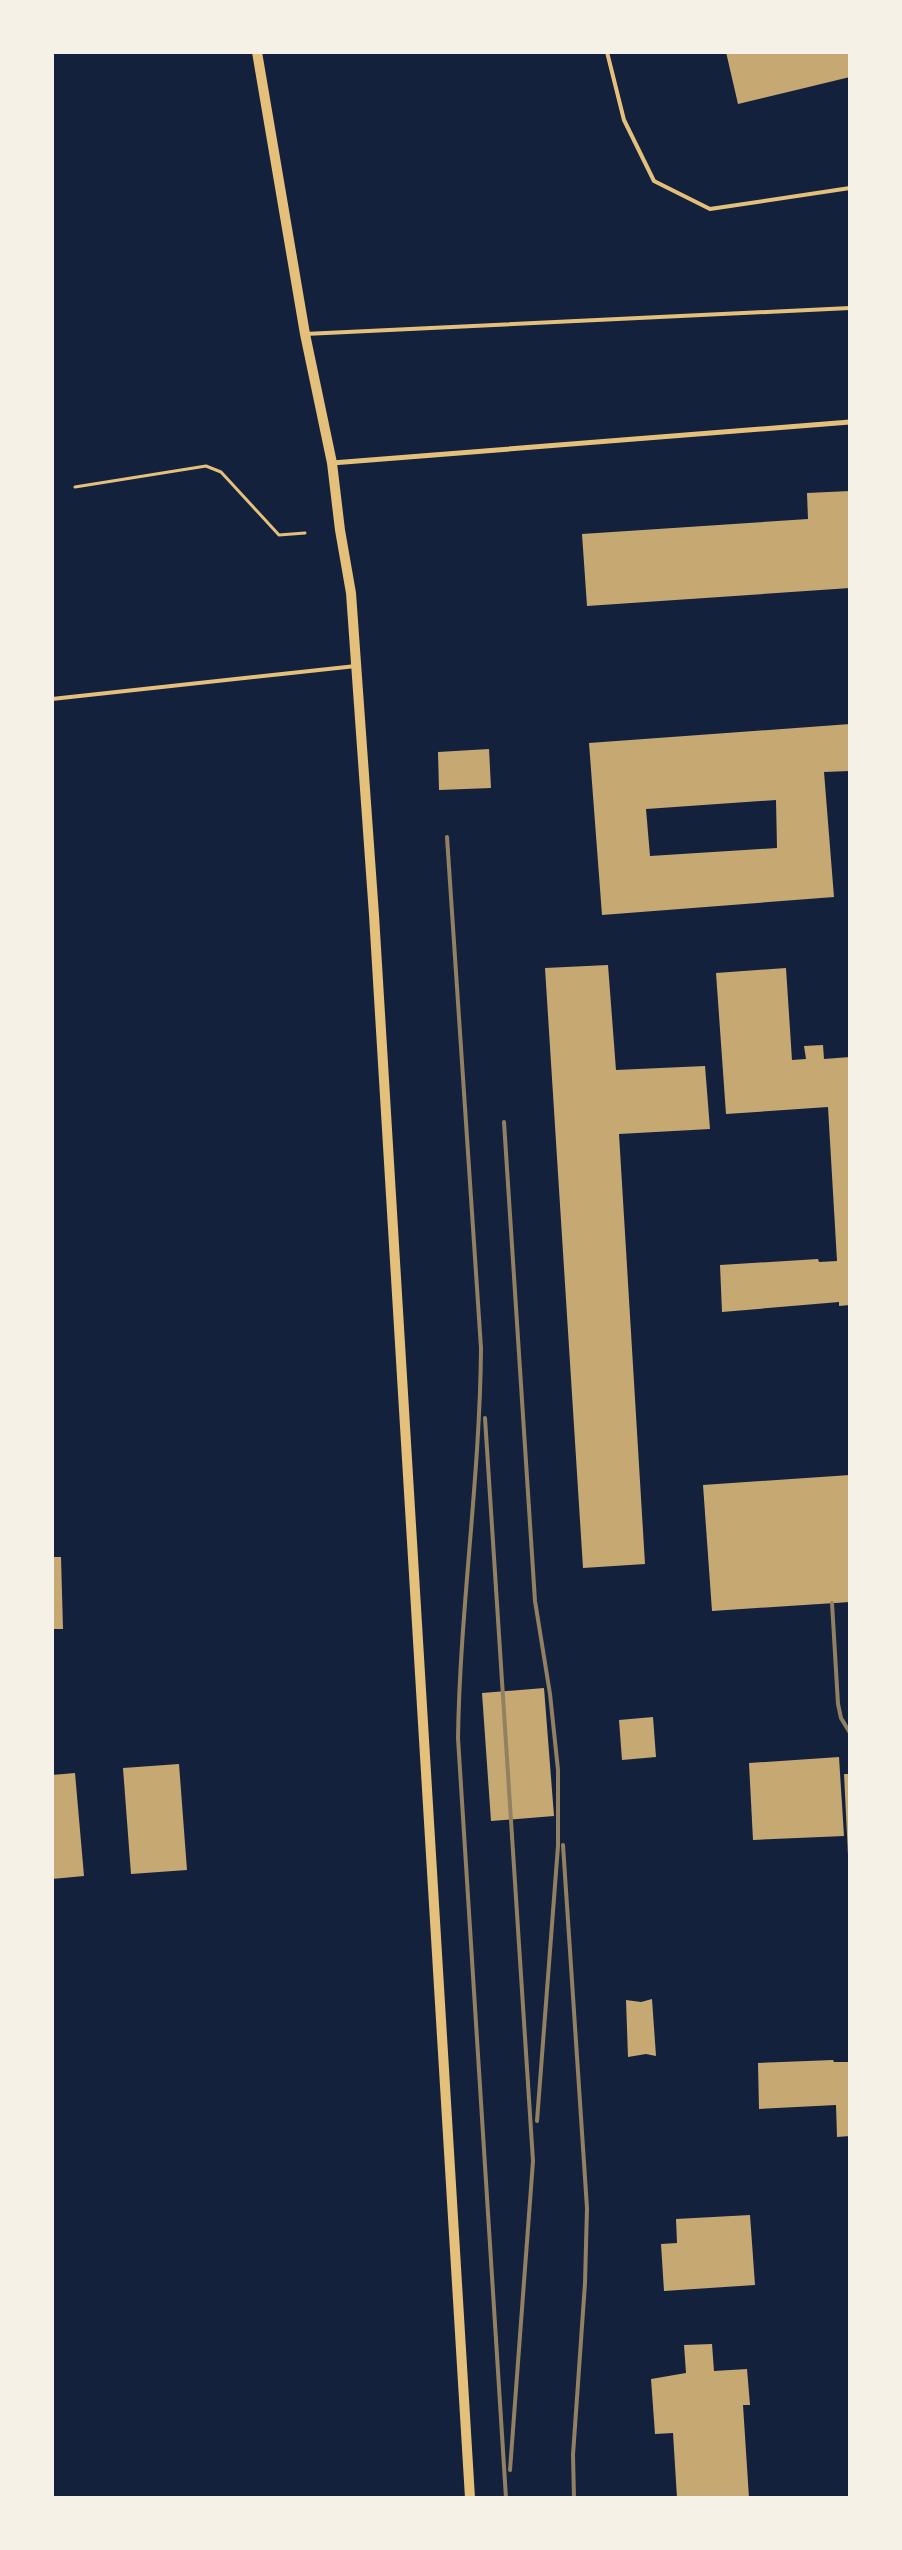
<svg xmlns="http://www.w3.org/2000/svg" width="902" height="2550" font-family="Overpass,sans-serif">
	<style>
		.building { fill: #c6a872; fill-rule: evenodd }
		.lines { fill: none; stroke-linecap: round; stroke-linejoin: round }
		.path { stroke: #e5c07b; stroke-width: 3 }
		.service { stroke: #e5c07b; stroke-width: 4 }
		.minor { stroke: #e5c07b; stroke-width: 5 }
		.secondary { stroke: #e5c07b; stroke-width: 10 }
		.rail { stroke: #918062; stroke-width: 4 }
	</style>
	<rect width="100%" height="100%" fill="#14213d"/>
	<g class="building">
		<polygon points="726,52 850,52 850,77 738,104"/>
		<polygon points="850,491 850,588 587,606 582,534 808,519 807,493"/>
		<path d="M850,724V771L824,772L834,897L602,915L589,743ZM776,800L777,848L650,856L646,809Z"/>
		<polygon points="489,749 491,788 439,790 438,752"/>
		<polygon points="608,965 616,1070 705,1066 710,1129 619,1134 645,1564 583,1568 545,968"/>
		<polygon points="786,968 792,1060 806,1059 804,1046 823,1045 824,1059 850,1057 850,1305 839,1306 839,1302 722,1312 720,1265 818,1259 819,1262 837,1261 828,1107 726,1114 716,973"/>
		<polygon points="850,1475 850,1602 712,1611 703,1485"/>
		<polygon points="52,1557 61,1557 63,1629 52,1629"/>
		<polygon points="544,1688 554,1816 491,1821 482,1693"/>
		<polygon points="653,1717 656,1757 622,1760 619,1720"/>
		<polygon points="839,1757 844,1836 753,1840 749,1763"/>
		<polygon points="179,1764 187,1870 131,1874 123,1768"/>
		<polygon points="75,1773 84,1876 52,1879 52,1775"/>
		<polygon points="844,1774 850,1774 850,1855 848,1855"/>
		<polygon points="652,1999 656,2056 646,2054 628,2057 626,2000 641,2002"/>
		<polygon points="833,2060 834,2062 850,2062 850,2136 837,2137 836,2105 759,2109 758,2063"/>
		<polygon points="750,2215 755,2285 664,2291 661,2244 677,2243 676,2219"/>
		<polygon points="712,2344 714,2371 747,2369 750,2405 743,2405 749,2498 677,2498 673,2433 655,2434 651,2379 686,2373 684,2345"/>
	</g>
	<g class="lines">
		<polyline class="path" points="75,487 206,466 221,472 279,535 305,533"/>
		<g class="service">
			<polyline points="607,52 624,120 654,181 710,209 850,188"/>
			<polyline points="305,334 850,308"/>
			<polyline points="52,699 356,666"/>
		</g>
		<polyline class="minor" points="332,463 850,422"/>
		<polyline class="secondary" points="257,52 305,334 332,463 340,530 351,593 374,915 470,2498"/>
		<g class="rail">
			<path d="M447,837L481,1348C480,1478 460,1608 458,1738L506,2498"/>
			<polyline points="504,1122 535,1601 550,1694 558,1770 558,1846 537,2121"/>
			<polyline points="485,1418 533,2161 510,2470"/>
			<polyline points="832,1603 838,1704 841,1718 850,1733"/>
			<polyline points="563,1845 587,2208 585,2283 573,2455 574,2498"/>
		</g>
	</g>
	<rect width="902" height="2550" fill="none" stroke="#f6f1e7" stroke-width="108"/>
</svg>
